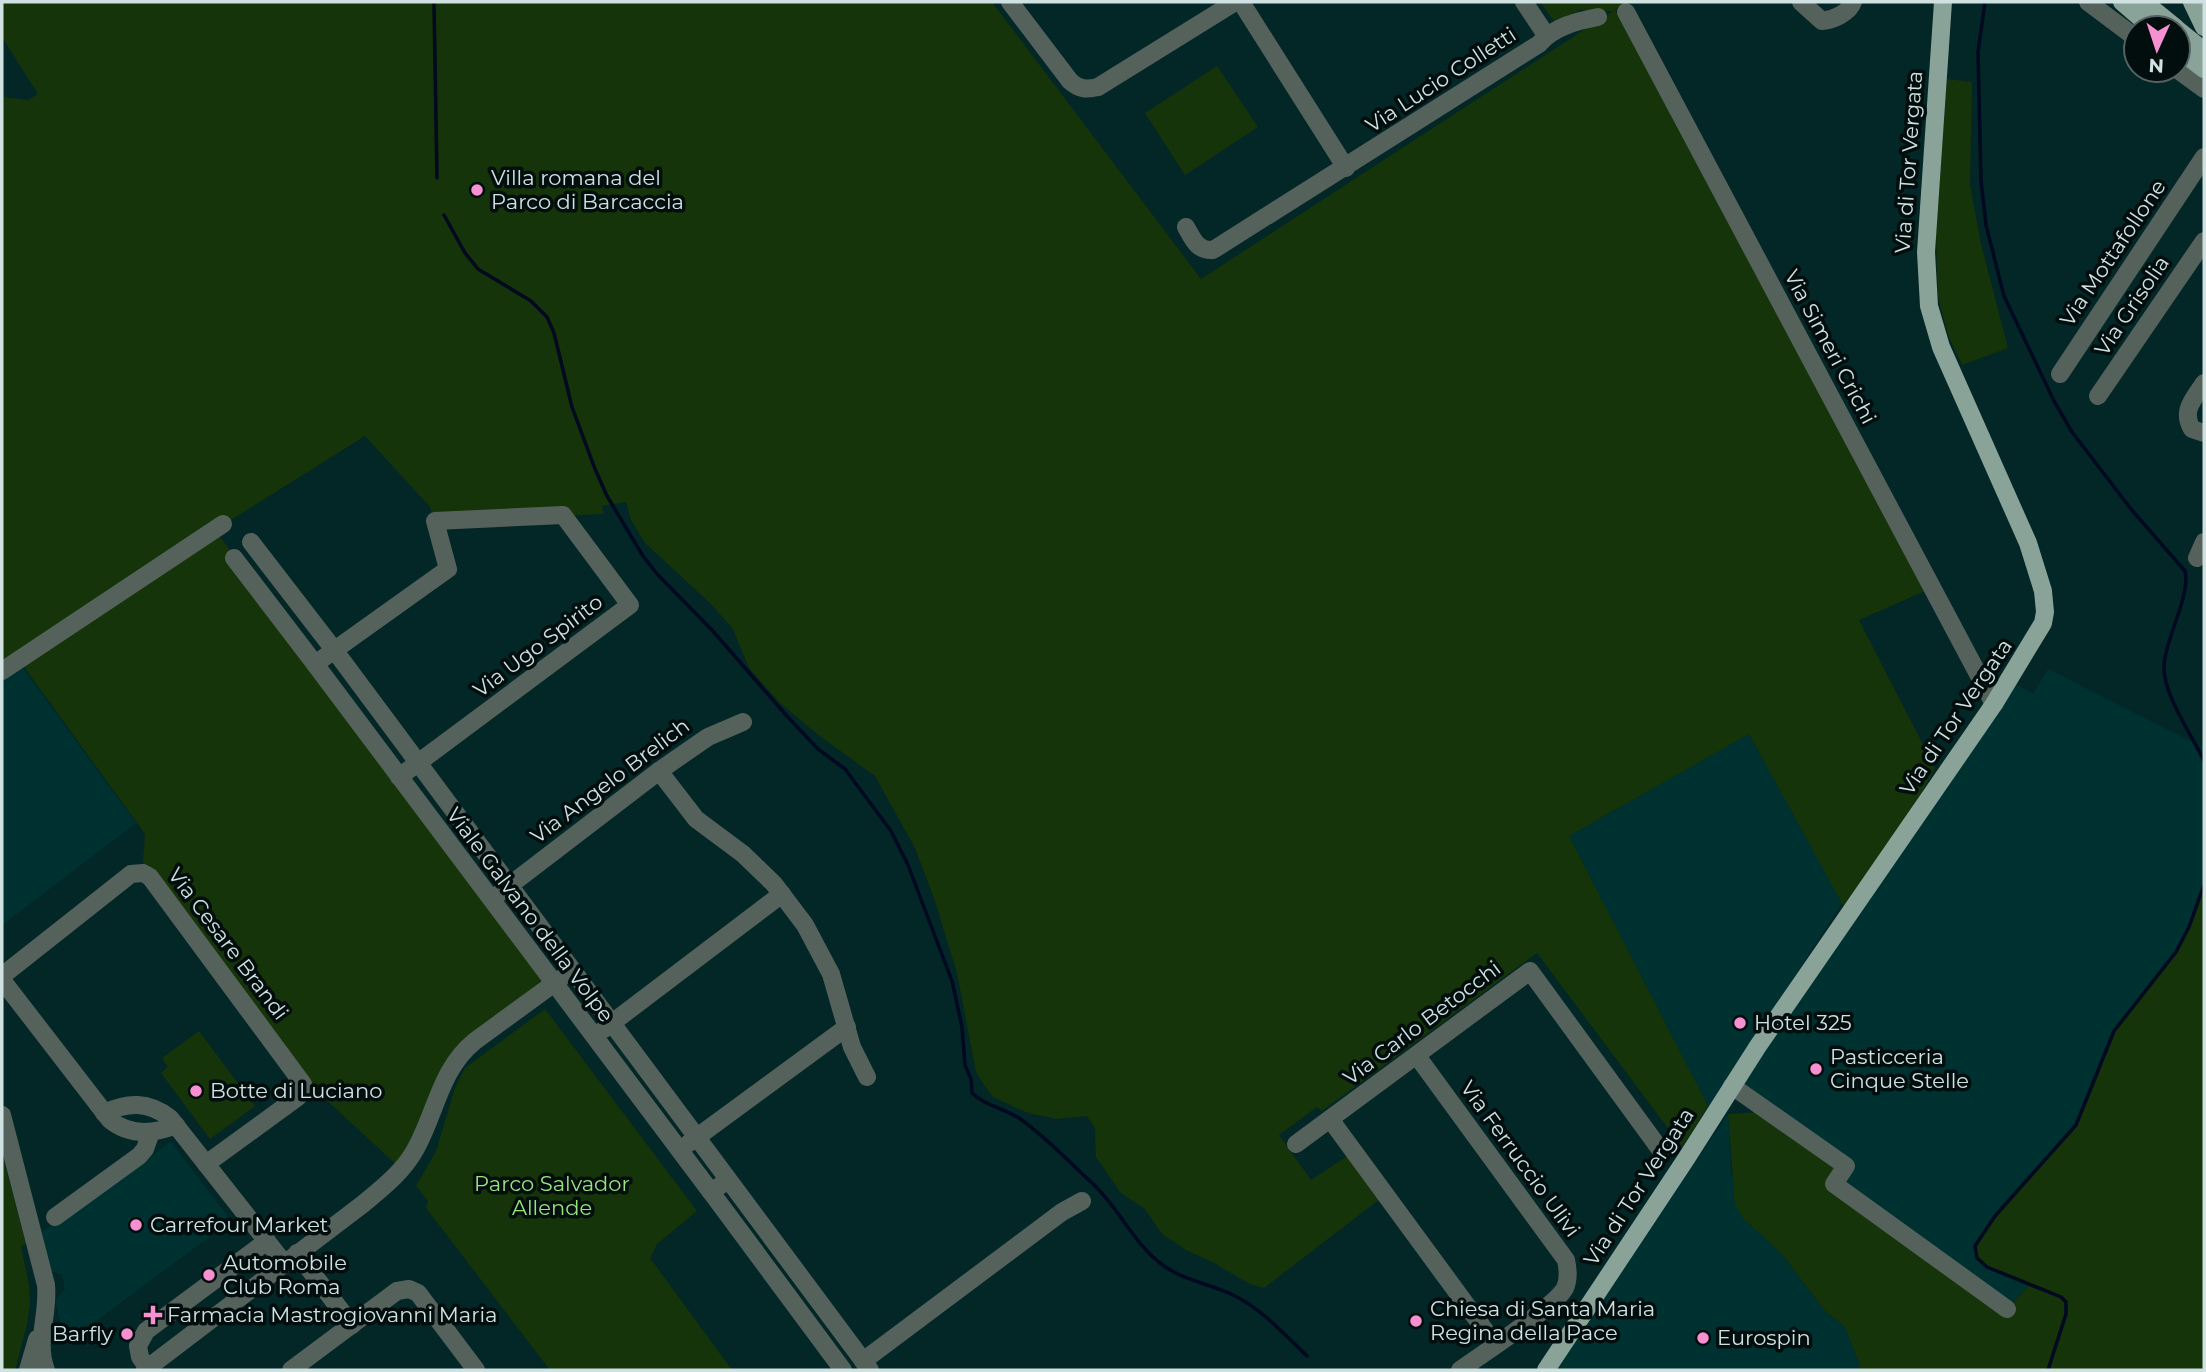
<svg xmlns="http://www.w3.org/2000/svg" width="2206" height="1372" font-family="Montserrat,sans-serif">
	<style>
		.built { fill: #003131 }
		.green { fill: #163409 }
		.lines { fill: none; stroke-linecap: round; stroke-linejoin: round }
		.stream { stroke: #00091f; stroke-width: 3.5 }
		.minor { stroke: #55625c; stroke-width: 18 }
		.major { stroke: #89a398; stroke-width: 18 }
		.poi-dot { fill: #f690d0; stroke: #020d0d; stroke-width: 2.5 }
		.labels { text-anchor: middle; stroke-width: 7; stroke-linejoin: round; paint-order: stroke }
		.street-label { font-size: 21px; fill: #cfe1e1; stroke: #020d0d }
		.poi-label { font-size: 21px; fill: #cfe1e1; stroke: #020d0d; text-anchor: start }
		.park-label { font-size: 21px; fill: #96e47b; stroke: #020d0d }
	</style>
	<rect width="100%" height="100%" fill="#032627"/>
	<g class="built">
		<polygon points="23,668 136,823 2,925 2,682"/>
		<polygon points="2048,669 2196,744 2204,761 2204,885 2189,927 2170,961 2119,1023 2076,1125 1979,1237 2029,1285 2007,1309 1834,1184 1738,1090 2014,683 2033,694"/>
		<polygon points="1749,734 1842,903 1709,1108 1569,836"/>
		<polygon points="1728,1114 1731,1173 1766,1239 1782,1254 1825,1311 1845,1327 1860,1365 1856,1370 1555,1370"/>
		<polygon points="171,1142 231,1221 66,1343 55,1301 65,1289 62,1275 48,1270 39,1234"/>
	</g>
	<g class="green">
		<polygon points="2,2 992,2 1201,279 1613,11 1581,10 1554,21 1540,2 1627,2 1615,10 1925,591 1859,620 1935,768 1925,787 1845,909 1749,734 1569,836 1708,1106 1682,1147 1537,953 1322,1111 1317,1107 1279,1135 1311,1180 1349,1155 1380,1199 1264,1288 1250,1284 1212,1262 1186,1250 1162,1234 1145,1209 1121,1193 1096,1157 1095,1128 1087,1116 1057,1119 1028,1113 993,1097 984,1085 976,1072 957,973 935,901 915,848 875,776 817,734 779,702 749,668 733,629 711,604 645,543 631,520 626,502 602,506 604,514 435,521 430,507 365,436 215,530 552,984 464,1051 401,1169 308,1083 143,862 145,834 16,656 2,667 2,97 28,100 38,94 2,37"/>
		<polygon points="1217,66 1258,127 1185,175 1145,113"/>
		<polygon points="1947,79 1972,82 1970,185 1981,244 2008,348 1962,365 1948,335 1938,297 1937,274 1936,231"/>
		<polygon points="2204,885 2204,1370 1856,1370 1860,1365 1845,1327 1825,1311 1782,1254 1743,1218 1735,1205 1728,1114 1759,1112 1846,1166 1834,1184 2007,1309 2029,1285 1987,1267 1975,1254 1975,1246 1979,1237 2076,1125 2114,1031 2176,952 2189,927"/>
		<polygon points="545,1009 697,1211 657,1244 650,1258 732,1370 550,1370 426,1208 428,1201 416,1186 436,1151 455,1088 465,1068"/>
		<polygon points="199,1031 255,1106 210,1139 161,1073 168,1067 162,1058"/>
		<polygon points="2,1154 26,1244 21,1246 29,1285 30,1303 27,1325 15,1370 2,1370"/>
	</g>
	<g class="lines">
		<g class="stream">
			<polyline points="434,2 437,178"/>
			<path d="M1985,2L1978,52L1981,181L1986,225L2004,296L2054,401L2072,432L2131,509L2185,571C2191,596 2165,638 2164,666C2163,695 2192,735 2204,761"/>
			<path d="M444,215L465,253L478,269L531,301L547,317L554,333L572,407L595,469L607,496L643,556L658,575L712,630L786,715L818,749L845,769L891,831L908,865L952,981L962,1027L965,1065L971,1079L972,1093C985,1106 1004,1108 1019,1118C1045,1136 1068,1161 1091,1182C1119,1207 1133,1244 1164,1266C1185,1281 1211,1284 1233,1295C1262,1309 1284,1334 1307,1356"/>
			<polyline points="2048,1370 2066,1314 2066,1302 2061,1297 1987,1267 1977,1258 1975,1246 1995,1216 2076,1125 2114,1031 2176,952 2189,927 2204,885"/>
		</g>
		<g class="minor">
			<path d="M1010,2L1070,81C1079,89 1086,90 1098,87L1235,2"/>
			<polyline points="1241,2 1346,168"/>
			<polyline points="1524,2 1546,35"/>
			<path d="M1801,2L1822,21C1833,20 1849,13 1853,2"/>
			<polyline points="2088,2 2136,38"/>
			<polyline points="1626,12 1994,704"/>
			<polyline points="2178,70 2204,89"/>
			<path d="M1186,227C1193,239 1197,251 1213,250L1539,44C1553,27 1577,21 1598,17"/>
			<polyline points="2060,374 2204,157"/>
			<path d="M2204,383C2194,399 2181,410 2192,429L2204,433"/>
			<polyline points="2098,396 2204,241"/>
			<polyline points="251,542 335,651 870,1370"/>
			<polyline points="234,558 315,664"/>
			<polyline points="2197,558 2204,542"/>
			<polyline points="2,671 223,524"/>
			<polyline points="659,771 696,819 743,854 774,884 805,925 831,974 852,1047 867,1077"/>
			<path d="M399,777L630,605L563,515L435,521L448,569L315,664C446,841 578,1017 711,1192L728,1180"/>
			<polyline points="501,892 659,771 708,737 743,722"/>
			<polyline points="2,976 131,874 143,873 150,877 303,1084 304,1090 298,1097 206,1164"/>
			<path d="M2,980L110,1120C130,1136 154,1134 176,1125"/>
			<polyline points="604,1029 782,894"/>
			<path d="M1417,1056L1566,1260C1568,1269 1569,1279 1565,1288C1555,1307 1482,1354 1460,1370"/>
			<polyline points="1732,1086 1846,1166 1834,1184 2007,1309"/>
			<path d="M104,1113C128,1102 148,1101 170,1118L284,1263"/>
			<path d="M2,1115L46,1285C49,1314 35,1342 46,1370"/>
			<polyline points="1330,1119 1495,1344"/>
			<polyline points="689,1143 847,1027"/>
			<polyline points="1296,1144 1530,971 1662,1152"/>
			<polyline points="711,1192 843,1370"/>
			<polyline points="55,1217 139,1156 145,1149 151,1132"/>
			<polyline points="297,1253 352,1325"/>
			<polyline points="863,1361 1062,1212 1082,1201"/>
			<polyline points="28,1370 37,1339"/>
			<path d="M145,1370L363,1204C382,1188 403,1172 415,1150C436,1113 440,1069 475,1041L560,979"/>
			<polyline points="149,1370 140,1357 138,1346 146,1331 267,1241"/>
			<polyline points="291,1370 397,1291 409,1289 418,1293 476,1370"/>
		</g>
		<g class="major">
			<polyline points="2122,2 2152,28"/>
			<polyline points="2144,2 2176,28"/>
			<polyline points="2192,2 2204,27"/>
			<polyline points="2178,30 2204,51"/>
			<polyline points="2178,49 2204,69"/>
			<polyline points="1546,1370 1686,1159 1758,1046 1994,704 2043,623 2045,612 2043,591 2028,543 1941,347 1929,306 1926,252 1943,2"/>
		</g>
	</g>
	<g class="poi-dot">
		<circle cx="477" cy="190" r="7"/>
		<circle cx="1740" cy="1023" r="7"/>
		<circle cx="1816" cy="1069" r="7"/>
		<circle cx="196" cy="1091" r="7"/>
		<circle cx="136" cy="1225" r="7"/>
		<circle cx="209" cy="1275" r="7"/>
		<path d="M149.5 1304.5h7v7h7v7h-7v7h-7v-7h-7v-7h7z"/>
		<circle cx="1416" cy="1321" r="7"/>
		<circle cx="127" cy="1334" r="7"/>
		<circle cx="1703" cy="1338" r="7"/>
	</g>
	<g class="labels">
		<g class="street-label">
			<text transform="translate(1441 80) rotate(-33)" y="7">Via Lucio Colletti</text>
			<text transform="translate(1909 162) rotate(-86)" y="7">Via di Tor Vergata</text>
			<text transform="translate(2113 253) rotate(-56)" y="7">Via Mottafollone</text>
			<text transform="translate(2132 306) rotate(-56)" y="7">Via Grisolia</text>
			<text transform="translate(1830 347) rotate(62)" y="7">Via Simeri Crichi</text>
			<text transform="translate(538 646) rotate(-37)" y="7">Via Ugo Spirito</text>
			<text transform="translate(1956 717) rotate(-56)" y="7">Via di Tor Vergata</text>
			<text transform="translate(610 781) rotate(-37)" y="7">Via Angelo Brelich</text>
			<text transform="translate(530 915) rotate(53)" y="7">Viale Galvano della Volpe</text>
			<text transform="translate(228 944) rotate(53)" y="7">Via Cesare Brandi</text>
			<text transform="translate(1422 1023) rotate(-37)" y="7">Via Carlo Betocchi</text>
			<text transform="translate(1520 1159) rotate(54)" y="7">Via Ferruccio Ulivi</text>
			<text transform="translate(1639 1187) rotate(-57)" y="7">Via di Tor Vergata</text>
		</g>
		<g class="poi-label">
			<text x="491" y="185">Villa romana del<tspan x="491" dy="24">Parco di Barcaccia</tspan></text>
			<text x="1754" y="1030">Hotel 325</text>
			<text x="1830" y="1064">Pasticceria<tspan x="1830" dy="24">Cinque Stelle</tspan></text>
			<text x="210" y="1098">Botte di Luciano</text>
			<text x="150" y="1232">Carrefour Market</text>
			<text x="223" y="1270">Automobile<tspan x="223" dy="24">Club Roma</tspan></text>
			<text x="1430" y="1316">Chiesa di Santa Maria<tspan x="1430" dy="24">Regina della Pace</tspan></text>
			<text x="167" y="1322">Farmacia Mastrogiovanni Maria</text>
			<text x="113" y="1341" text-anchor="end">Barfly</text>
			<text x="1717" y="1345">Eurospin</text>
		</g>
		<g class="park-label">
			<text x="552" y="1191">Parco Salvador<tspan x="552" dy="24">Allende</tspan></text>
		</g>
	</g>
	<rect width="2206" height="1372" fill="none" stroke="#cfe1e1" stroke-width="7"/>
	<g transform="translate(2157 49) rotate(183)"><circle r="33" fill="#020d0d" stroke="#546262" stroke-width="2"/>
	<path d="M0-5L12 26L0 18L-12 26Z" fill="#f690d0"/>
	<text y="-10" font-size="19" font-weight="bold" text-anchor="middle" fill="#cfe1e1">N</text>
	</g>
</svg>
